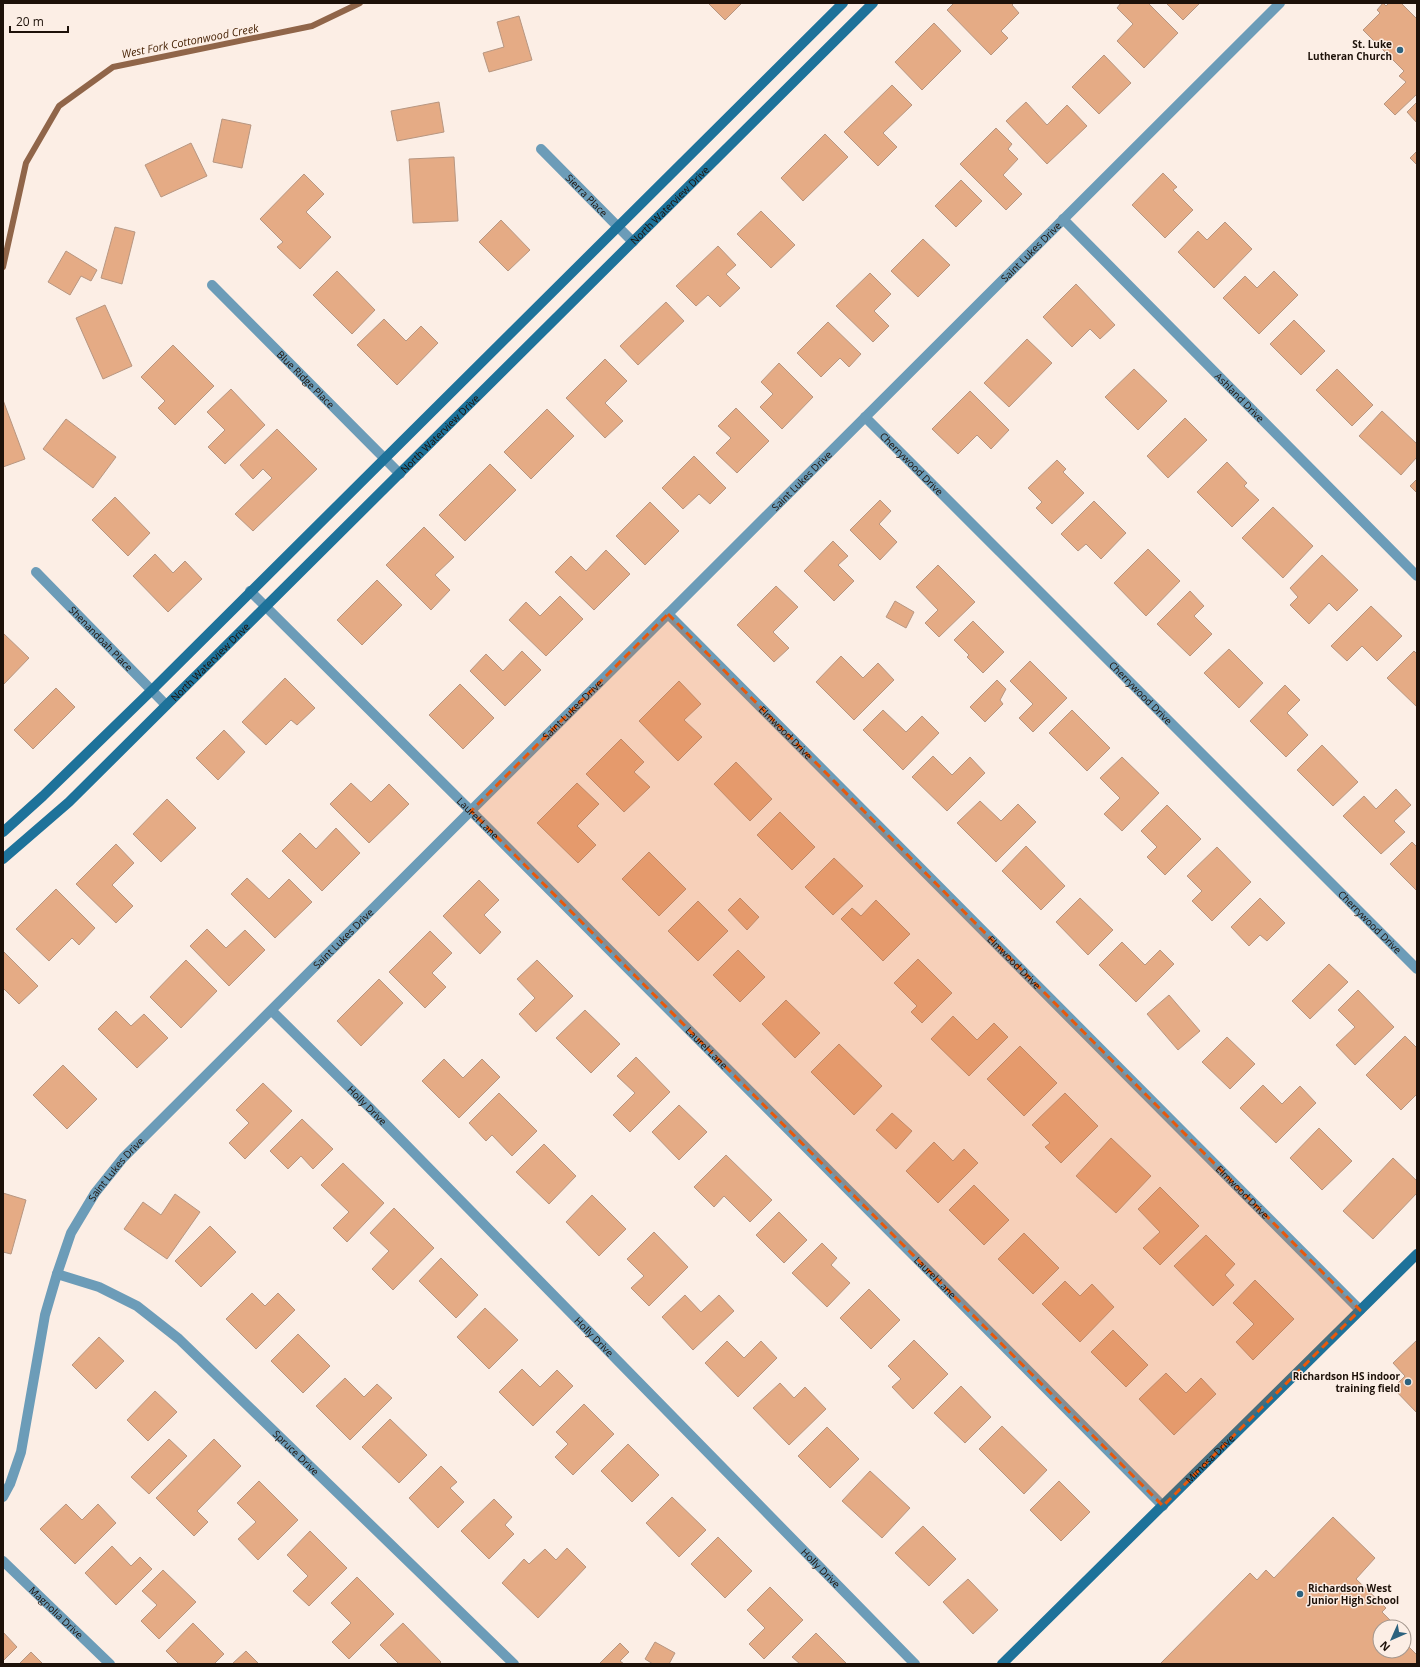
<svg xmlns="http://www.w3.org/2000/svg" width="1420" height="1667" font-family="'Open Sans',sans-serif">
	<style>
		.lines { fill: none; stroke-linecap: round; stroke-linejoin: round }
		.stream { stroke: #906549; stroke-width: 6 }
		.building { fill: #e5ab85; stroke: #b79681 }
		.street { stroke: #6c9cb8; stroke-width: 10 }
		.secondary { stroke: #1e729a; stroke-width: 10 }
		.marked { fill: #e8590c; fill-opacity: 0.2; stroke: #e8590c; stroke-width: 3; stroke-dasharray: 8 5; stroke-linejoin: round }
		.poi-dot { fill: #2d627e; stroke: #fceee5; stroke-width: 1.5 }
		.labels { text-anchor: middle; stroke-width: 3; stroke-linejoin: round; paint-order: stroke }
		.poi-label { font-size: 10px; font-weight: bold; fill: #1d1109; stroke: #fceee5; text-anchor: end }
		.street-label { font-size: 10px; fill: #1d1109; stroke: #fceee5 }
		.water-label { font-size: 11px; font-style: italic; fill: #431e01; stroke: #fceee5 }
	</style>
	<rect width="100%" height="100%" fill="#fceee5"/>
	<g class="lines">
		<polyline class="stream" points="3,267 26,163 59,106 113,67 312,26 360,3"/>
	</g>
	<g class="building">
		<polygon points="708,3 742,3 725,20"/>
		<polygon points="954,3 1014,3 1012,5 1019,13 1001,31 1008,38 991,55 947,10"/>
		<polygon points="1121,3 1148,3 1178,33 1144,68 1117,41 1133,24 1117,8"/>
		<polygon points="1166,3 1200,3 1183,20"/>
		<polygon points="1383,3 1386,6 1389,3 1401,3 1417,19 1417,94 1395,115 1384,104 1406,82 1399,76 1404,71 1363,30 1380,13 1377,10"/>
		<polygon points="519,16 532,60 489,72 483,53 504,47 497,22"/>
		<polygon points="934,23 961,51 922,90 895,62"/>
		<polygon points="1104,55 1131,83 1099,114 1072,87"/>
		<polygon points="892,85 912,105 883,133 897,147 878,166 844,132"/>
		<polygon points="439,102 444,132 397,141 391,111"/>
		<polygon points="1026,102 1047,125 1067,105 1087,126 1047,164 1006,121"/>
		<polygon points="1417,102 1417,123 1407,112"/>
		<polygon points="222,119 251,125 242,168 213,162"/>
		<polygon points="996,128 1012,144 1008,149 1018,159 1003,175 1022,194 1006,210 960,164"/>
		<polygon points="825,134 848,157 803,201 781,178"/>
		<polygon points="191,143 207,176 161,197 145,165"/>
		<polygon points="1417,151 1417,165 1410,158"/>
		<polygon points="454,157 458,221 413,223 409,159"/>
		<polygon points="1163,173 1177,187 1173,190 1193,210 1165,238 1132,205"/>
		<polygon points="304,174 324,194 306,212 331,237 300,269 277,247 283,242 260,219"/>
		<polygon points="961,180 982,201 956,227 935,206"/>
		<polygon points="761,211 795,245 771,268 737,234"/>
		<polygon points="501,220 530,250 508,271 479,242"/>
		<polygon points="1225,222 1252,249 1214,288 1178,252 1198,231 1207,240"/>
		<polygon points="115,227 135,232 122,284 101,278"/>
		<polygon points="923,239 950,265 918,297 891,271"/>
		<polygon points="718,246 736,265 726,274 740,288 720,307 708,295 696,306 676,286"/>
		<polygon points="66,251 97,270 91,281 81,276 70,295 48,282"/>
		<polygon points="337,271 375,310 352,334 313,295"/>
		<polygon points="1274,271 1298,295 1259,334 1223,298 1245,276 1257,288"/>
		<polygon points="870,273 891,294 874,311 889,326 873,342 836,306"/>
		<polygon points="1076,284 1115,325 1100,339 1090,329 1072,347 1043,317"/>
		<polygon points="666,302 684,321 638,365 620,346"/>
		<polygon points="105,305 132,366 103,379 76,318"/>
		<polygon points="384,319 406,341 421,326 438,343 397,385 357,345"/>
		<polygon points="1294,320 1325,351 1301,375 1270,344"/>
		<polygon points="828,322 861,354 849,367 840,358 821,377 797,353"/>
		<polygon points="1027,339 1052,363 1009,407 984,383"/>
		<polygon points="173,345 214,386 175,425 158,408 165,401 141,377"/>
		<polygon points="605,359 627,381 605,403 623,421 605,438 566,398"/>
		<polygon points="779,363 813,397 782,429 760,407 773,394 761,382"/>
		<polygon points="1134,369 1167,401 1138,430 1105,397"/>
		<polygon points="1337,369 1373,405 1352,426 1316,390"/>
		<polygon points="231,389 265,425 225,464 208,447 225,430 207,412"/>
		<polygon points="970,391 1009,430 991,449 977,435 958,454 932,429"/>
		<polygon points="3,400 25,459 3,467"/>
		<polygon points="736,408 769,441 737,473 716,453 731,438 718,426"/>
		<polygon points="547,409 574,436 531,479 504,452"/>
		<polygon points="1382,411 1417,444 1417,457 1401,475 1359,436"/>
		<polygon points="1185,418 1207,440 1168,478 1147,456"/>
		<polygon points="66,419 116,457 93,488 43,449"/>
		<polygon points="277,429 317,469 253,531 235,514 272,478 263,469 253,479 240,465"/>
		<polygon points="694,456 726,488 710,504 699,494 683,509 662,488"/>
		<polygon points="1057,460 1066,469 1063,472 1084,493 1052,524 1036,508 1042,502 1028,488"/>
		<polygon points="1227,462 1247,483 1244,486 1259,500 1232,527 1197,492"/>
		<polygon points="490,464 516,490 465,541 439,515"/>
		<polygon points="1417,479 1417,493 1410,486"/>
		<polygon points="115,497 150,533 128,556 92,520"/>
		<polygon points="880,500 891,511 879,524 897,542 880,560 850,530"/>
		<polygon points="1094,501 1126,533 1101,559 1086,544 1078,551 1061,534"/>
		<polygon points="650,502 679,531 645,565 616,536"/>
		<polygon points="1273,507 1313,546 1283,578 1242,538"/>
		<polygon points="424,527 454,557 435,575 450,590 431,610 386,565"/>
		<polygon points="833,541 848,556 838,565 854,581 834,601 804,571"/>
		<polygon points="1148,549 1180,581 1146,616 1114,583"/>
		<polygon points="606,550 630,574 594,610 555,572 571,556 586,571"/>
		<polygon points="155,554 173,573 185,561 202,579 168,612 133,576"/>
		<polygon points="1322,555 1358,590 1337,611 1329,603 1309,624 1290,605 1298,597 1290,588"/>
		<polygon points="938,565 975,602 939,637 925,623 938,610 916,587"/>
		<polygon points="377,580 402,605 362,645 337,620"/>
		<polygon points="776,586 798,607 773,632 789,648 774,662 737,625"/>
		<polygon points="1190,591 1204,606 1194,616 1212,634 1190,656 1157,624"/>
		<polygon points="560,596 583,619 546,656 509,620 526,602 540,616"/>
		<polygon points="895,601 914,612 906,628 886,617"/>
		<polygon points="1371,606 1402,636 1377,661 1362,646 1347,661 1331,646"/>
		<polygon points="973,621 1004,652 983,673 967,657 969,655 954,640"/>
		<polygon points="3,633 29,658 3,685"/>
		<polygon points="1229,649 1263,683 1239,708 1204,673"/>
		<polygon points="522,651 541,670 505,706 470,671 486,654 503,671"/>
		<polygon points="1414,651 1417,654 1417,707 1387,678"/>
		<polygon points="841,656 863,678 878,663 894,680 854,720 816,682"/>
		<polygon points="1030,661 1067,698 1033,732 1019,718 1033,704 1010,681"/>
		<polygon points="285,678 315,708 297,725 291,720 266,745 242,722"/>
		<polygon points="997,680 1006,689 1000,700 1003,704 985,722 970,707"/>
		<polygon points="679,681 701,704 684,720 702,737 678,761 639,721"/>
		<polygon points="460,684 494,718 463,749 429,715"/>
		<polygon points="1285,685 1300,700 1287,713 1308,735 1286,757 1250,721"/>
		<polygon points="56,688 75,707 33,749 14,730"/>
		<polygon points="883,710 906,732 922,716 939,733 903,770 863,730"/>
		<polygon points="1072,710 1110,748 1087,771 1049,733"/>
		<polygon points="224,730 245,752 218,780 196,758"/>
		<polygon points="621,739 644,762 634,772 650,787 624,812 586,774"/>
		<polygon points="1322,745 1358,782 1333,806 1297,770"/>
		<polygon points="933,756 952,775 970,757 985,773 947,811 912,777"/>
		<polygon points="1122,757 1159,793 1122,831 1104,814 1120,798 1100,778"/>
		<polygon points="736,762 772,799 750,821 714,784"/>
		<polygon points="351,783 371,802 389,784 409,804 369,843 330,804"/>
		<polygon points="577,783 599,804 577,826 596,845 578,863 537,823"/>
		<polygon points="1396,789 1411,805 1394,821 1405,832 1381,854 1343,816 1364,796 1376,809"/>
		<polygon points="167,799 196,828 161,862 133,834"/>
		<polygon points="980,801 1001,821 1018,804 1036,822 996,862 957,823"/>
		<polygon points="1167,805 1201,839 1165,875 1147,857 1157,847 1141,831"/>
		<polygon points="780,812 815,847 792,870 757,835"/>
		<polygon points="336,828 360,853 322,891 282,851 300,833 316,849"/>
		<polygon points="1412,842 1417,847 1417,889 1416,890 1390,864"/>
		<polygon points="116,844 134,863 112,885 133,906 116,923 76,884"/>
		<polygon points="1026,846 1065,886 1041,910 1002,871"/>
		<polygon points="1217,847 1251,882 1212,921 1192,901 1202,891 1187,876"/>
		<polygon points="649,852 686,889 659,916 622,879"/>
		<polygon points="834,858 863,886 833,915 805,887"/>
		<polygon points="247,878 269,899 289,879 312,902 275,938 231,894"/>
		<polygon points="479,880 499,900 484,915 501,932 480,954 443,916"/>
		<polygon points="56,889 95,928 79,945 72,938 49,961 16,929"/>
		<polygon points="740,898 759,917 747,930 728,910"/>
		<polygon points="1080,898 1113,930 1088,955 1056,922"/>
		<polygon points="1260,898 1285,923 1267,941 1260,935 1249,946 1231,927"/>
		<polygon points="876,900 910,934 883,961 841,919 852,908 861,916"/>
		<polygon points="698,901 728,931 698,961 668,931"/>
		<polygon points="207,929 226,948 245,930 265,950 229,986 190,946"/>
		<polygon points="430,931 452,953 432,973 446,987 425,1008 389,972"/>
		<polygon points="1122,942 1145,965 1160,950 1174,964 1136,1002 1099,965"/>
		<polygon points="738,950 765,977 740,1002 713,975"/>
		<polygon points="3,951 38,986 19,1004 3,988"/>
		<polygon points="918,959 952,993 922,1023 911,1012 917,1006 894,983"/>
		<polygon points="186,960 217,991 181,1028 150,997"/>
		<polygon points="537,960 573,996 536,1032 519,1014 535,998 517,979"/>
		<polygon points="1329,964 1348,982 1310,1019 1292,1001"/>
		<polygon points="379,979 403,1003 361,1046 337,1021"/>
		<polygon points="1358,990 1394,1027 1355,1065 1336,1045 1355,1027 1338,1010"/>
		<polygon points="1169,995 1200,1031 1178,1050 1147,1014"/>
		<polygon points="786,1000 820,1033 795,1058 762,1024"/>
		<polygon points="585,1010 620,1044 591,1073 556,1038"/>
		<polygon points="116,1011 131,1026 144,1014 168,1038 137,1068 98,1029"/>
		<polygon points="953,1016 977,1040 994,1023 1008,1037 969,1076 931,1039"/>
		<polygon points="1405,1036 1417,1048 1417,1094 1401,1110 1366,1075"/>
		<polygon points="1227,1037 1255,1064 1230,1089 1202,1062"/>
		<polygon points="839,1044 882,1086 854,1115 811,1072"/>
		<polygon points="1020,1046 1057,1083 1024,1116 987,1079"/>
		<polygon points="636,1057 670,1092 630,1132 613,1115 635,1093 617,1076"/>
		<polygon points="444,1059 463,1078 482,1059 500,1077 459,1118 422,1081"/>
		<polygon points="63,1065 97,1099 67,1129 33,1095"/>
		<polygon points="263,1083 292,1111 245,1159 229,1143 249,1123 236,1110"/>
		<polygon points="1263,1085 1282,1104 1300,1086 1316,1103 1276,1143 1240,1108"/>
		<polygon points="499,1093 537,1131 512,1156 492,1135 486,1141 469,1123"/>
		<polygon points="1065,1093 1098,1126 1061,1163 1045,1147 1050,1143 1032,1125"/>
		<polygon points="679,1105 707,1132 679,1160 652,1132"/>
		<polygon points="892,1113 912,1131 896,1149 876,1130"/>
		<polygon points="302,1119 333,1149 313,1169 301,1156 288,1169 270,1151"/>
		<polygon points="1319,1128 1352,1161 1322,1190 1290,1158"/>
		<polygon points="1111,1138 1151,1176 1116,1213 1076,1176"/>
		<polygon points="934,1142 953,1161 964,1149 978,1163 938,1203 906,1171"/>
		<polygon points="544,1144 576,1176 549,1204 516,1172"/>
		<polygon points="726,1155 772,1200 750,1222 724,1196 714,1207 694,1187"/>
		<polygon points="1393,1158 1417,1181 1417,1193 1373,1239 1343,1211"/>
		<polygon points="343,1163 384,1203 347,1242 333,1228 349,1212 321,1185"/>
		<polygon points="974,1185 1009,1220 984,1245 949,1210"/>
		<polygon points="1160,1187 1199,1226 1160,1265 1143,1248 1160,1232 1138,1209"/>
		<polygon points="3,1193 26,1200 11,1254 3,1252"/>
		<polygon points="175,1194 200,1212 167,1259 124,1229 143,1202 161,1215"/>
		<polygon points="592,1195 626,1229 599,1256 566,1222"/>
		<polygon points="394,1208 434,1248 393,1290 372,1269 389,1251 370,1233"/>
		<polygon points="779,1212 807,1240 784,1263 756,1235"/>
		<polygon points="210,1226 236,1252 201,1287 175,1261"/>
		<polygon points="654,1232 688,1267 649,1306 631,1288 644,1276 627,1259"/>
		<polygon points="1024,1233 1059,1268 1033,1294 998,1259"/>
		<polygon points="1206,1235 1235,1264 1225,1275 1234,1285 1213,1306 1174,1266"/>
		<polygon points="822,1243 837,1258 831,1265 850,1283 827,1307 792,1273"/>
		<polygon points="441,1258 478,1295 456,1318 419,1281"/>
		<polygon points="1255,1280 1294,1319 1253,1360 1236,1342 1254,1324 1233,1303"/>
		<polygon points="1065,1281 1080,1296 1092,1284 1114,1307 1080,1342 1042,1304"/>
		<polygon points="869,1289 900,1320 871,1349 840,1318"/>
		<polygon points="252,1293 265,1306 278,1293 295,1310 256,1349 226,1319"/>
		<polygon points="685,1295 701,1312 719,1295 734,1311 693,1350 662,1317"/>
		<polygon points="485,1308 518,1340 489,1369 457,1337"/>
		<polygon points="1113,1330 1148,1365 1126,1387 1091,1352"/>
		<polygon points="298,1334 330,1366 303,1393 271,1361"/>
		<polygon points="99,1337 124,1361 96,1389 72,1365"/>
		<polygon points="914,1340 948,1374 913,1409 892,1387 901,1379 888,1366"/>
		<polygon points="1417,1340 1417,1413 1393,1388 1405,1376 1393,1363"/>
		<polygon points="727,1341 744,1358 761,1341 777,1358 738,1397 705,1363"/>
		<polygon points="522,1369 540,1387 557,1370 573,1386 533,1426 499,1392"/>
		<polygon points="1166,1373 1186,1393 1201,1378 1216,1394 1174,1435 1139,1399"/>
		<polygon points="345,1378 364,1397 377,1384 392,1398 350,1440 316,1406"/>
		<polygon points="780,1383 794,1398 805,1387 826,1409 789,1445 753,1408"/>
		<polygon points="961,1386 991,1417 965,1443 934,1413"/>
		<polygon points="155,1391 177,1412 148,1441 127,1420"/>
		<polygon points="584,1404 614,1434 573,1475 555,1457 568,1444 556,1432"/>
		<polygon points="390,1419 427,1455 399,1483 362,1447"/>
		<polygon points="1002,1426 1047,1470 1024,1494 979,1449"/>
		<polygon points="827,1427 859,1459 830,1488 798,1456"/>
		<polygon points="169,1439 187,1456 149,1494 131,1477"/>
		<polygon points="214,1439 241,1466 197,1511 208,1522 194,1536 156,1498"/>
		<polygon points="628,1444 659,1475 632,1502 601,1471"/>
		<polygon points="441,1466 457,1482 450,1488 464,1502 438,1528 409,1498"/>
		<polygon points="870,1471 910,1508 882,1538 842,1501"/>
		<polygon points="259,1481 298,1520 258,1560 238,1539 256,1522 237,1503"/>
		<polygon points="1059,1481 1090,1512 1061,1541 1030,1510"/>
		<polygon points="672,1497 706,1530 679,1557 646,1523"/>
		<polygon points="494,1499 512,1517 505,1525 514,1534 489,1559 461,1531"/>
		<polygon points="66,1504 82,1520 98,1504 116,1523 75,1564 40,1529"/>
		<polygon points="1333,1517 1375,1558 1356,1579 1386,1608 1382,1612 1394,1624 1391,1627 1380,1627 1380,1651 1404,1651 1404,1642 1417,1655 1417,1664 1160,1664 1250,1573 1257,1580 1266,1570 1274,1578"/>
		<polygon points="923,1526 956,1559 929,1586 895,1553"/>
		<polygon points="310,1531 347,1568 309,1606 293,1591 308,1576 287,1555"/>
		<polygon points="718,1537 752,1571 725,1598 691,1564"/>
		<polygon points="112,1546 131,1566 140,1557 152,1569 116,1605 85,1573"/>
		<polygon points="567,1548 586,1567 538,1618 502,1583 524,1559 529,1564 545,1549 556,1560"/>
		<polygon points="163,1570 196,1602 159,1639 141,1621 157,1605 142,1591"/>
		<polygon points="357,1577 394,1614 349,1659 332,1642 351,1623 331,1603"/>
		<polygon points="968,1579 998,1610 973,1634 943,1602"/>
		<polygon points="770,1587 803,1620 764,1659 749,1644 765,1628 747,1610"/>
		<polygon points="193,1623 224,1654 214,1664 179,1664 166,1651"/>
		<polygon points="403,1623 441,1662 439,1664 399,1664 380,1645"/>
		<polygon points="3,1632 17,1647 3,1661"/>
		<polygon points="816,1633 847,1664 800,1664 792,1657"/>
		<polygon points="655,1642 675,1653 669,1664 653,1664 645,1659"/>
		<polygon points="620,1643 629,1652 620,1661 624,1664 599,1664"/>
		<polygon points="246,1651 259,1664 232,1664"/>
		<polygon points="31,1652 43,1664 19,1664"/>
	</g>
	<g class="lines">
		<g class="street">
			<path id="s1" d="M541,149L633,242"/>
			<path id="s2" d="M1063,219L1417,576"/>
			<path id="s3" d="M212,285L400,474"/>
			<path id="s4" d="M865,417L1417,969"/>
			<path id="s5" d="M36,572L166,705"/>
			<path id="s6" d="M250,591L471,811L1163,1506"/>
			<path id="s7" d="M668,614L1360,1310"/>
			<path id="s8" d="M272,1011L371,1109L915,1664"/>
			<path id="s9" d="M57,1274L99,1287L137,1306L179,1339L514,1664"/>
			<path id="s10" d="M3,1497L10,1484L21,1452L45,1315L57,1274L71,1233L95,1193L123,1158L1280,3"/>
			<path id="s11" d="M3,1561L110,1664"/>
		</g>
		<g class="secondary">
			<polyline points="3,832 43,796 152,690 843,3"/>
			<path id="s12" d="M3,859L69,802L873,3"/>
			<path id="s13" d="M1002,1664L1417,1254"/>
		</g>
	</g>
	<path class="marked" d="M668,614L1360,1310L1163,1506L471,811Z"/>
	<g class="poi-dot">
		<circle cx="1400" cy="50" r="4"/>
		<circle cx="1408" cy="1382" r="4"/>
		<circle cx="1300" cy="1594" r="4"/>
	</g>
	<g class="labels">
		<g class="poi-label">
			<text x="1392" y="48">St. Luke<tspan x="1392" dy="12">Lutheran Church</tspan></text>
			<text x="1400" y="1380">Richardson HS indoor<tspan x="1400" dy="12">training field</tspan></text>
			<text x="1308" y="1592" text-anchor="start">Richardson West<tspan x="1308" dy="12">Junior High School</tspan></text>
		</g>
		<g class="street-label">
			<text dy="4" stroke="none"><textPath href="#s1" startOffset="65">Sierra Place</textPath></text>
			<text dy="4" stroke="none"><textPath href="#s12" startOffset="934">North Waterview Drive</textPath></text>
			<text dy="4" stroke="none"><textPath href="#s10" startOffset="1648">Saint Lukes Drive</textPath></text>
			<text dy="4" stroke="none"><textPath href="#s3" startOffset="133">Blue Ridge Place</textPath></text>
			<text dy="4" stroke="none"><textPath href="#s2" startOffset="251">Ashland Drive</textPath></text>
			<text dy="4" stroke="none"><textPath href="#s12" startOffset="610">North Waterview Drive</textPath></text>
			<text dy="4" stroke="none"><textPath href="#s4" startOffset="66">Cherrywood Drive</textPath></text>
			<text dy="4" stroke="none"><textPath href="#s10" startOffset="1324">Saint Lukes Drive</textPath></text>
			<text dy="4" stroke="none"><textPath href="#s5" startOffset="93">Shenandoah Place</textPath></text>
			<text dy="4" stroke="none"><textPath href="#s12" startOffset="286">North Waterview Drive</textPath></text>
			<text dy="4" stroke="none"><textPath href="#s4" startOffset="390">Cherrywood Drive</textPath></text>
			<text dy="4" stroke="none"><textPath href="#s10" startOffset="1000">Saint Lukes Drive</textPath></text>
			<text dy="4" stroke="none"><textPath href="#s7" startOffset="167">Elmwood Drive</textPath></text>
			<text dy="4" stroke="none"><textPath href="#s6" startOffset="322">Laurel Lane</textPath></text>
			<text dy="4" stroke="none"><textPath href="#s4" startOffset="714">Cherrywood Drive</textPath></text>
			<text dy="4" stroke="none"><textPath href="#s10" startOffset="676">Saint Lukes Drive</textPath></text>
			<text dy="4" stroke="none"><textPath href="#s7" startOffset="491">Elmwood Drive</textPath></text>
			<text dy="4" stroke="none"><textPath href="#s6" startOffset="646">Laurel Lane</textPath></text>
			<text dy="4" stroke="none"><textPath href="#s8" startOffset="134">Holly Drive</textPath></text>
			<text dy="4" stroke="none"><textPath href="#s10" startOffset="352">Saint Lukes Drive</textPath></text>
			<text dy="4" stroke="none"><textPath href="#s7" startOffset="815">Elmwood Drive</textPath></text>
			<text dy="4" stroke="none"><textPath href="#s6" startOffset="970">Laurel Lane</textPath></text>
			<text dy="4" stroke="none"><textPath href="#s8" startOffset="458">Holly Drive</textPath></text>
			<text dy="4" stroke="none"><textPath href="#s9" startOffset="303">Spruce Drive</textPath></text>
			<text dy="4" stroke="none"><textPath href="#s13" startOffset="292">Mimosa Drive</textPath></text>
			<text dy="4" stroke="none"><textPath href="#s8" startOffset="782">Holly Drive</textPath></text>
			<text dy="4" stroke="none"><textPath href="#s11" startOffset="74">Magnolia Drive</textPath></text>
		</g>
		<g class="water-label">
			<text transform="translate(190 41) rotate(-11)" y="4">West Fork Cottonwood Creek</text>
		</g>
	</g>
	<rect width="1420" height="1667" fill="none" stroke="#1d1109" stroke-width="8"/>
	<g transform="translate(1392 1639) rotate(225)"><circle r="19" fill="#fceee5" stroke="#a3968d"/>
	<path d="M0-3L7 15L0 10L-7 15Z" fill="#2d627e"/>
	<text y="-6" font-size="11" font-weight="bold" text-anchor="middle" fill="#1d1109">N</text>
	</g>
	<path d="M10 26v6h58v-6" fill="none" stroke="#1d1109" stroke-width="2"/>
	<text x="16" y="26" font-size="12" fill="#1d1109" stroke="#fceee5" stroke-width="3" paint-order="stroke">20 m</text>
</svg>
